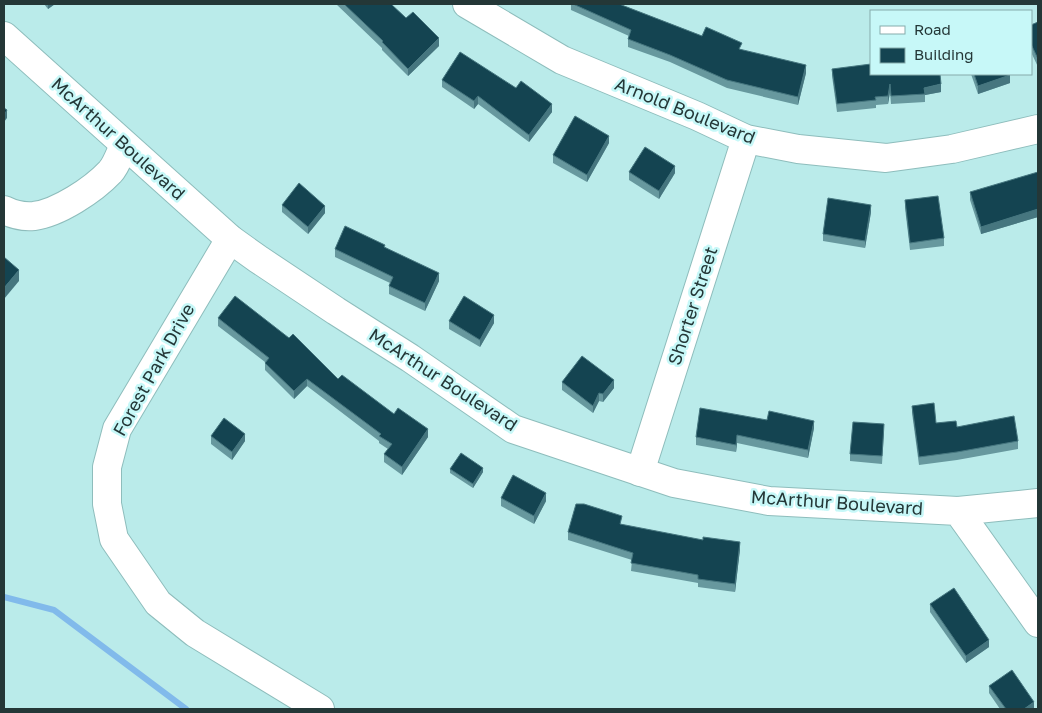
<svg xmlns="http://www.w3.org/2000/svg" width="1042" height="713" font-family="'Golos Text',sans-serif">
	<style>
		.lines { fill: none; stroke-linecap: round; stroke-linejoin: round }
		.stream { stroke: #81baeb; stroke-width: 6 }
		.minor-casing { stroke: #8ebdbc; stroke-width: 30 }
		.minor { stroke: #fff; stroke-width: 28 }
		.wall { fill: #67989e }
		.shaded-wall { fill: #46767f }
		.building { fill: #144451; stroke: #46767f }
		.labels { text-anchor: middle; stroke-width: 5; stroke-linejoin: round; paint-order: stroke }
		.street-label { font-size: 18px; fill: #243737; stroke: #c7f8f8 }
	</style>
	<rect width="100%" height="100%" fill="#baebea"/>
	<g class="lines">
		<polyline class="stream" points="4,597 54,610 186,709"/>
		<g class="minor-casing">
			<g id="minor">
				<polyline points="467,4 562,60 697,116 746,139 798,149 886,158 952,149 1038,129"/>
				<polyline points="4,36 230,239 258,259 336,311 410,358 513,429 674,483 769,501 958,511 1038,623"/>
				<path d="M4,210C12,214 24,217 34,216C58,213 93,190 110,172C116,166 120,154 124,145"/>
				<polyline points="230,239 117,429 107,467 107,504 114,539 158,603 195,633 320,709"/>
				<polyline points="640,472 746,139"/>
				<polyline points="958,511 1038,503"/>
			</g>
		</g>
		<use href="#minor" class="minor"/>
	</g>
	<g class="wall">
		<polygon points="44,4 55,4 48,9"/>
		<polygon points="336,4 391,4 406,18 439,46 408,76 382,50 382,48"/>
		<polygon points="571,4 619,4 702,36 742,50 806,73 798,105 727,88 670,62 628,47 628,39 629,36 571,10"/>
		<polygon points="1038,22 1038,67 1031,52 1031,25"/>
		<polygon points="832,69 871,74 941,92 925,95 925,102 891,104 890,92 888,104 876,105 876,108 837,112 832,76"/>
		<polygon points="971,74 1009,74 1010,83 978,94"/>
		<polygon points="442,80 552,112 529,142 478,104 474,109 442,87"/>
		<polygon points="609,143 587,182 553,163 553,155"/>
		<polygon points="1038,170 1038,217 981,234 970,200 970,192 1038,172"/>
		<polygon points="629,172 675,173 659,199 629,180"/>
		<polygon points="905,200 944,238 944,246 910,250 905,208"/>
		<polygon points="282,205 325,213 308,234 282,212"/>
		<polygon points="871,212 865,248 823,241 823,234"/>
		<polygon points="385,247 439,281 425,311 389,294 389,286 390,283 335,257 335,249"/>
		<polygon points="218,318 338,379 394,414 428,437 402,475 384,462 384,454 388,449 379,443 379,441 307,386 294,399 265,370 265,362 218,326"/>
		<polygon points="449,321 494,323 480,347 449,329"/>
		<polygon points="562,382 614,388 603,402 599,401 593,413 562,390"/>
		<polygon points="912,406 936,423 957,427 1018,441 1018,449 957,460 919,465 912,413"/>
		<polygon points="814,428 808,458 737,443 736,452 696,445 696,437"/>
		<polygon points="884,432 882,464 850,461 850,454"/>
		<polygon points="211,436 245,441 232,460 211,444"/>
		<polygon points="450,469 483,472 473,488 450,473"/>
		<polygon points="501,498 546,501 534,524 501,506"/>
		<polygon points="622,524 622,525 740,549 735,592 698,587 698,583 631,571 632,560 568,540 568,532"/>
		<polygon points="930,604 989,647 966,663 930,612"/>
		<polygon points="989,686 1034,709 1000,709 989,693"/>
	</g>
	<g class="shaded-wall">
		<polygon points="48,4 55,4 48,9"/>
		<polygon points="439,38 439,46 408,76 408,69"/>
		<polygon points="806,65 806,73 798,105 798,97"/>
		<polygon points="1010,75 1010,83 978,94 978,86"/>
		<polygon points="890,84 890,92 888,104 888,96"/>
		<polygon points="941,84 941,92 925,95 924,88"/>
		<polygon points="478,96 478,104 474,109 474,101"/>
		<polygon points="552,104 552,112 529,142 529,135"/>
		<polygon points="7,110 7,118 4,122 4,115"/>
		<polygon points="609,136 609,143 587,182 587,175"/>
		<polygon points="675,166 675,173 659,199 659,191"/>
		<polygon points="871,205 871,212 865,248 865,241"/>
		<polygon points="325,206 325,213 308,234 308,227"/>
		<polygon points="1038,209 1038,217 981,234 981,227"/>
		<polygon points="19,270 19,281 4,299 4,288"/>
		<polygon points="439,273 439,281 425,311 425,303"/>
		<polygon points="494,315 494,323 480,347 480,340"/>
		<polygon points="307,379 307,386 294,399 294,391"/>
		<polygon points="614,380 614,388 603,402 603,394"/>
		<polygon points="599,393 599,401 593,413 593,406"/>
		<polygon points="814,421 814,428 808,458 808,450"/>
		<polygon points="428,429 428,437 402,475 402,467"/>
		<polygon points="245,434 245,441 232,460 232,452"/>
		<polygon points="737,435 737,443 736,452 736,445"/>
		<polygon points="483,468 483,472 473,488 473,484"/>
		<polygon points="546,493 546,501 534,524 534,516"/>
		<polygon points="740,542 740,549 735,592 735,584"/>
		<polygon points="989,640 989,647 966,663 966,656"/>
		<polygon points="1034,702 1034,709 1024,709"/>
	</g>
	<g class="building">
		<polygon points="344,4 391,4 406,18 413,12 439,38 408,69 382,42 383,41"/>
		<polygon points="573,4 619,4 702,36 706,27 742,43 739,49 806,65 798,97 727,80 670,55 628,39 631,30"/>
		<polygon points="1038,22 1038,59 1031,44 1031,25"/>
		<polygon points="460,52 516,88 521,81 552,104 529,135 478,96 474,101 442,80"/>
		<polygon points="871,64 871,74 940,74 941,84 924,88 925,94 891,96 890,84 888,96 875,97 876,100 837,104 832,69"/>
		<polygon points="974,74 1009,74 1010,75 978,86"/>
		<polygon points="4,108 7,110 4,115"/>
		<polygon points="575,116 609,136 587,175 553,155"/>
		<polygon points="645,147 675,166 659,191 629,172"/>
		<polygon points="1038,172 1038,209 981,227 970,192"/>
		<polygon points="299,183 325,206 308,227 282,205"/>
		<polygon points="938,196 944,238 910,243 905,200"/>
		<polygon points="828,198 871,205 865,241 823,234"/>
		<polygon points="345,226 385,245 384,247 439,273 425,303 389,286 393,277 335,249"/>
		<polygon points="4,257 19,270 4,288"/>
		<polygon points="235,296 289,338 293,334 338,379 342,375 394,414 398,408 428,429 402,467 384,454 392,444 379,436 381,434 307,379 294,391 265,363 269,358 218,318"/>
		<polygon points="464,296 494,315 480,340 449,321"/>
		<polygon points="582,356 614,380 603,394 599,393 593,406 562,382"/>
		<polygon points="934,403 936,423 956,421 957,427 1014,416 1018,441 957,452 919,457 912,406"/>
		<polygon points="700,408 767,420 769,411 814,421 808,450 737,435 736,445 696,437"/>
		<polygon points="224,418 245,434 232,452 211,436"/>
		<polygon points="853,422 884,424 882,456 850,454"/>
		<polygon points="461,453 483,468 473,484 450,469"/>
		<polygon points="513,475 546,493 534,516 501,498"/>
		<polygon points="576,504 584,504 622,516 620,524 703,540 703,537 740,542 735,584 698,579 698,575 631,563 633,553 568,532"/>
		<polygon points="954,588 989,640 966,656 930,604"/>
		<polygon points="1012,670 1034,702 1024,709 1006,709 989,686"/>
	</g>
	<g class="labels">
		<g class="street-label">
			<text transform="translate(685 111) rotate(22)" y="6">Arnold Boulevard</text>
			<text transform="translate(118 139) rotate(42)" y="6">McArthur Boulevard</text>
			<text transform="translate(693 306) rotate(-72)" y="6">Shorter Street</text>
			<text transform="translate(154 370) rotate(-61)" y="6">Forest Park Drive</text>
			<text transform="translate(443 380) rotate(33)" y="6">McArthur Boulevard</text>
			<text transform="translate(837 503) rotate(4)" y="6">McArthur Boulevard</text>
		</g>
	</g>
	<rect width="1042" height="713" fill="none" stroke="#243737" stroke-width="10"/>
	<rect x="870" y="10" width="162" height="65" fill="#c7f8f8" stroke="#86abab"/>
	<rect x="880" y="26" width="25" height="8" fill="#ffffff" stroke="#86abab"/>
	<text x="914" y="35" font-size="15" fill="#243737">Road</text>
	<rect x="880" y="48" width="25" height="15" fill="#144451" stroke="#86abab"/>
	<text x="914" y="60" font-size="15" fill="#243737">Building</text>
</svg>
